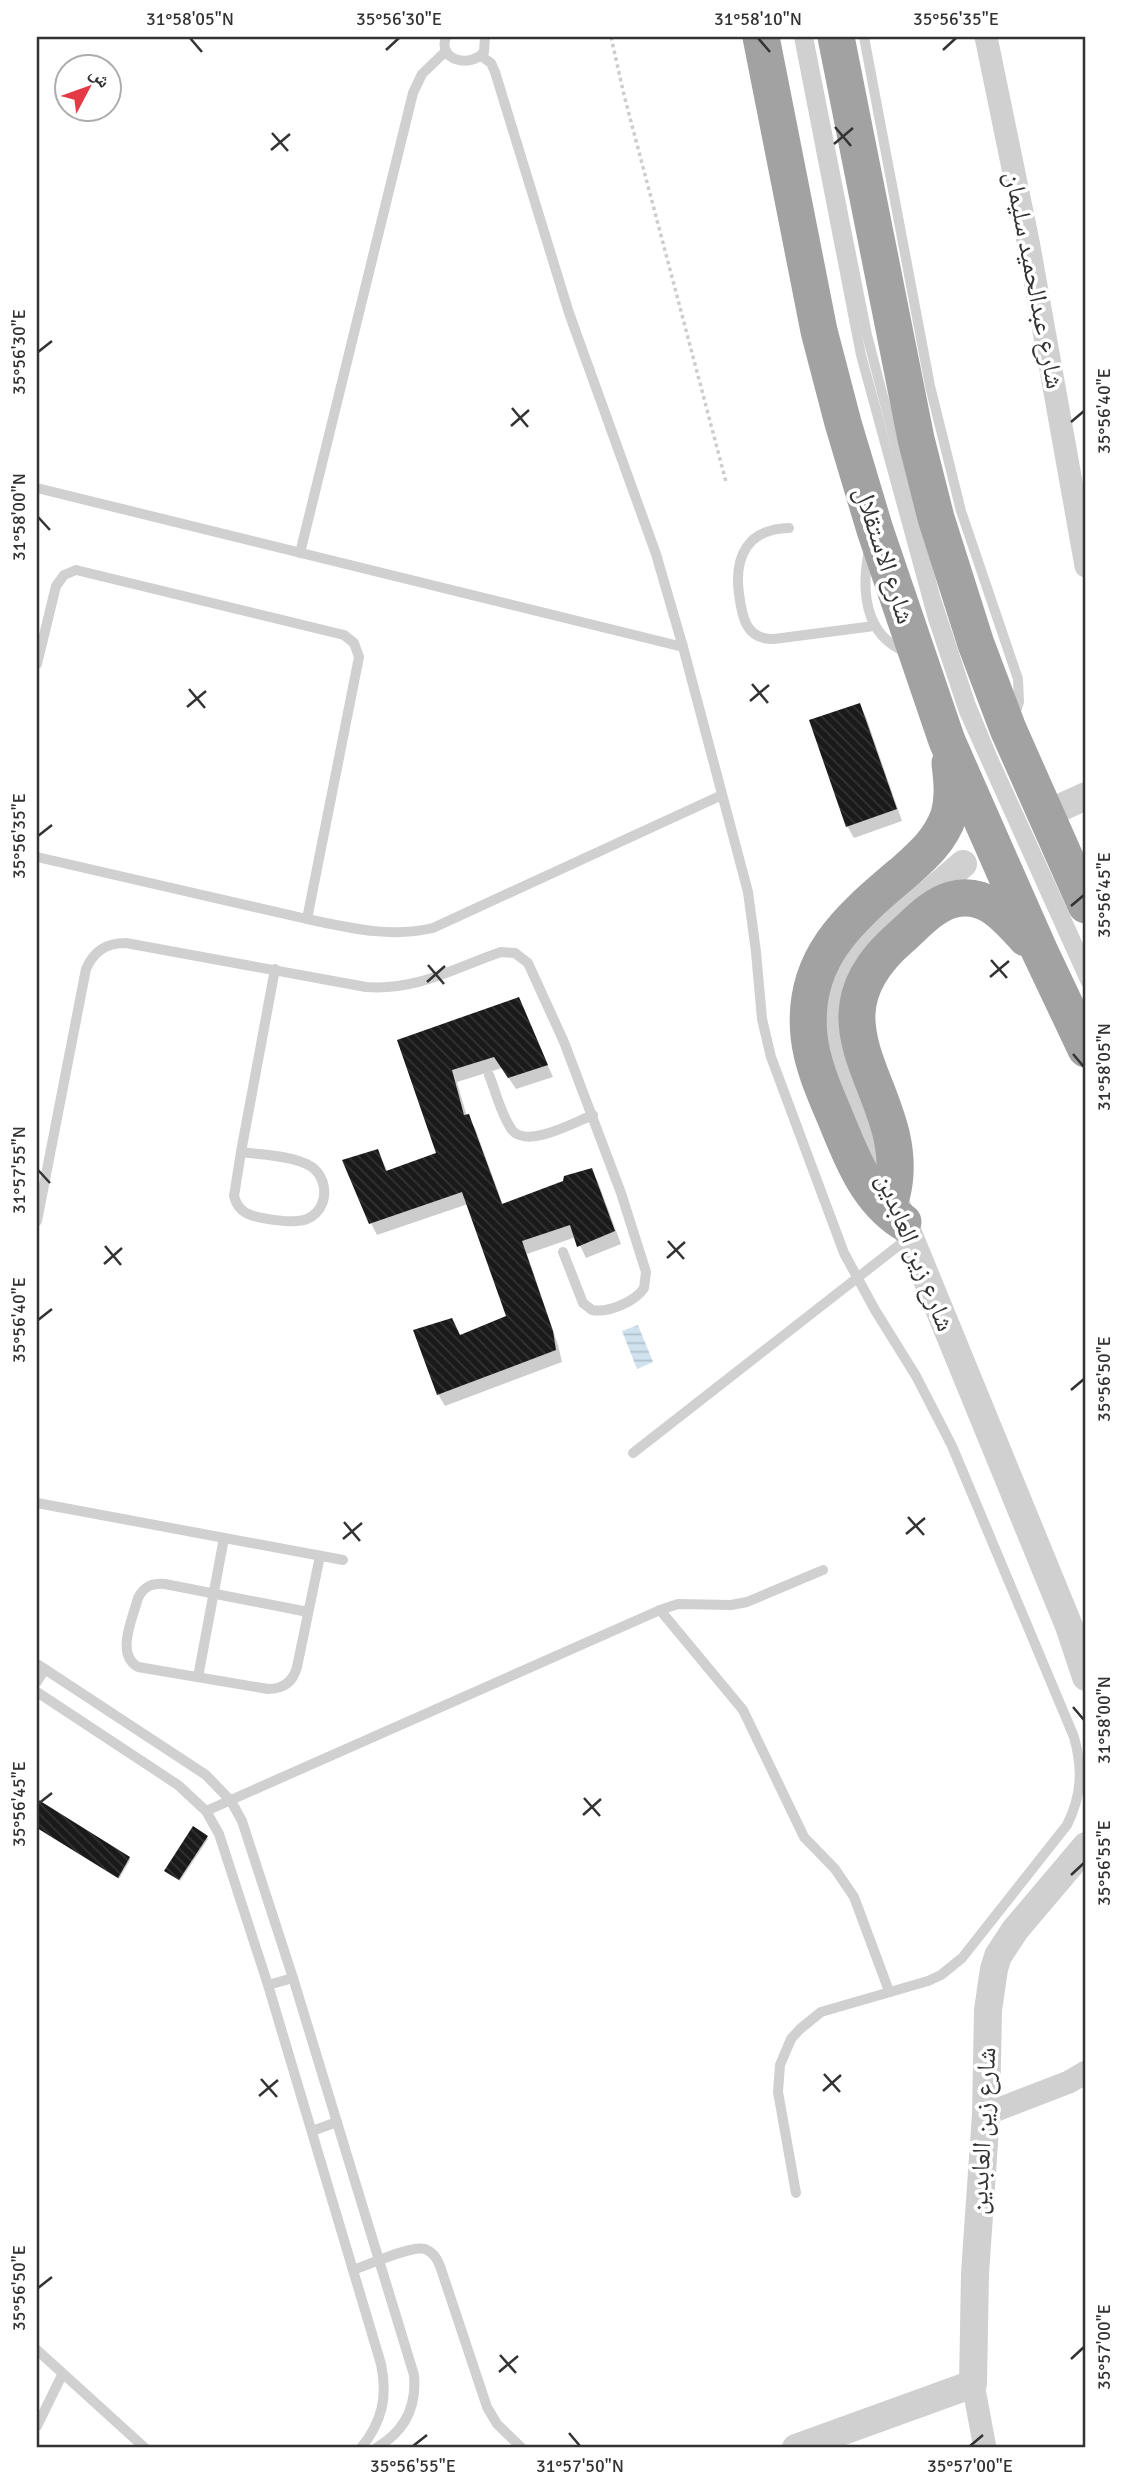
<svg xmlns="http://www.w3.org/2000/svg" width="1123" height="2485" font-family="Signika,'Noto Naskh Arabic',sans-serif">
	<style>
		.water { fill: url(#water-rules) }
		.shadow { fill: #0003 }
		.building { fill: url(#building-back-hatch) }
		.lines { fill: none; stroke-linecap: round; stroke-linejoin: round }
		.path { stroke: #cdcdcd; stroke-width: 3.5; stroke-dasharray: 3.5 3.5; stroke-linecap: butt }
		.service { stroke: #d0d0d0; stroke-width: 10 }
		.minor { stroke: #d0d0d0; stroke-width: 23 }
		.tertiary { stroke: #d0d0d0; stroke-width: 28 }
		.trunk { stroke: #a2a2a2; stroke-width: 37 }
		.ticks { fill: none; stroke: #333; stroke-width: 2.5 }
		.labels { text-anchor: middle; stroke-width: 7; stroke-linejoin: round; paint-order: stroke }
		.street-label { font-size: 26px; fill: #333; stroke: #fff }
		.neatline { fill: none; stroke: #333; stroke-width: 2.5 }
		.ticks-label { font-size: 18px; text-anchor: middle; fill: #333 }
	</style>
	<defs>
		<pattern id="water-rules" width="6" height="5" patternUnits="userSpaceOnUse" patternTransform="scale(1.75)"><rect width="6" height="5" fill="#cfe2ee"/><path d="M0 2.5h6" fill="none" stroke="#b2c2cd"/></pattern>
		<pattern id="building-back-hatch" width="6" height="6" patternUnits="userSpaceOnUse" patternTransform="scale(1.75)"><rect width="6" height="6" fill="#1a1a1a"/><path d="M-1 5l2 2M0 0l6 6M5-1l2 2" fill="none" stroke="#333"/></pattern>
	</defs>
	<rect width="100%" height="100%" fill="#fff"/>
	<polygon class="water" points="638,1325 653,1362 637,1369 622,1331"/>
	<g class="shadow">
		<polygon points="860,705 866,717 902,821 854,838 847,826"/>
		<polygon points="518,999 553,1077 516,1089 502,1068 457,1082 467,1117 475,1128 503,1205 565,1183 591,1170 598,1182 621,1244 586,1258 576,1237 527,1254 558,1345 562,1362 445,1406 438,1394 460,1337 509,1317 468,1204 377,1235 371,1223 378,1151 388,1172 438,1154 400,1041"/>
		<polygon points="37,1801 129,1858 130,1860 119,1879 37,1828"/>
		<polygon points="207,1837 208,1839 180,1881 167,1873"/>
	</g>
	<g class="building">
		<polygon points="860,703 897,809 846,827 809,720"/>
		<polygon points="519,997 548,1065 508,1078 494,1057 452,1070 464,1115 469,1114 502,1204 563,1181 564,1176 592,1168 615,1231 577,1247 570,1225 522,1241 553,1331 556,1350 437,1395 413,1330 452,1318 460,1335 506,1316 462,1192 369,1224 342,1160 378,1149 386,1171 436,1153 397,1040"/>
		<polygon points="37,1799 130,1857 118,1878 37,1828"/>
		<polygon points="193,1826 208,1836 179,1880 164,1871"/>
	</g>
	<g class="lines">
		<polyline class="path" points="611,37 624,95 726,482"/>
		<g class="service">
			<path d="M446,37C437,61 471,68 484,52L485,37"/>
			<polyline points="799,37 861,355 933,619 964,712 1086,983"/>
			<polyline points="808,37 867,335 935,596 971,705 992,756 1086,962"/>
			<polyline points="864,37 930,386 961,511 1018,679 1019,702 1014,717"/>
			<path d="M481,56L491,63L495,72L569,313L656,554L683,647L748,892L756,952L762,1019L771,1057L844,1253L875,1310L916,1376L952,1446L1074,1737C1083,1769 1082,1795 1067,1825L962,1958L941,1975L928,1981L821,2012L800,2029L791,2039L780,2065L778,2092L796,2193"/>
			<polyline points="37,488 683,647"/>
			<path d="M789,528C747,529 734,557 739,594C742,617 746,640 774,639L874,626"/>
			<path d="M869,550C861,590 864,635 906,652"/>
			<polyline points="300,553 413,93 422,74 446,51"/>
			<polyline points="37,664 56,586 64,575 76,570 344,635 354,643 359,657 307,919 37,857"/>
			<path d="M307,919C350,928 390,938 433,928L722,795"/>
			<path d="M489,1075C496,1092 501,1115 512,1130C527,1149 575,1122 593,1115"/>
			<path d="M241,1152C261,1155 285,1155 304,1163C328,1171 332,1206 309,1218C298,1225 258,1219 246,1213C239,1209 236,1204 234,1196Z"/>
			<polyline points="241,1152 275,969"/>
			<path d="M37,1221L86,969C94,951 106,943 126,943L366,987C417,991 454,968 501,952L515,953L528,963L564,1042L621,1193L646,1272L644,1288C635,1302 608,1313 592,1310L583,1303L563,1252"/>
			<polyline points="633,1453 907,1239"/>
			<polyline points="37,1503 343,1560"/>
			<polyline points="660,1610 743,1710 804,1837 835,1869 854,1897 889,1991"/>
			<path d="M308,1612L165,1584C152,1583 144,1586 138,1598C133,1618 115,1654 138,1667L268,1689C283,1689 293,1682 297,1667L320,1556"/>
			<path d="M37,1664L206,1775L231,1801L242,1821L293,1978L414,2375C417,2408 404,2432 376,2448"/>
			<polyline points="198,1677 224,1538"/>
			<polyline points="37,1682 45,1669"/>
			<path d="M37,1692L178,1785L206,1811L219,1834L268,1985L381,2364C388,2397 382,2422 361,2448"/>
			<polyline points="206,1811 660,1610 678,1604 731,1605 747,1602 823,1570"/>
			<polyline points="268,1985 293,1978"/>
			<polyline points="312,2131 337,2122"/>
			<path d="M353,2270C369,2265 411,2245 425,2249C433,2252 437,2258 440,2266L487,2407L497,2424L522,2448"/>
			<polyline points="37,2350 145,2448"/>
			<polyline points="37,2426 62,2375"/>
		</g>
		<g class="minor">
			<polyline points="986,37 1028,241 1086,566"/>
			<polyline points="986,2114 1069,2082 1086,2072"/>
			<polyline points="973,2384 985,2448"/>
		</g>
		<g class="tertiary">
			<polyline points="1064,806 1086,796"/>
			<path d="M963,864C941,883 919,902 897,921C853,959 826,986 835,1049L892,1194L1069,1626L1086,1677"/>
			<polyline points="796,2448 973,2384 975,2273 986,2114 988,2010 994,1969 998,1956 1015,1930 1086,1846"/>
		</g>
		<g class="trunk">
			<polyline points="761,37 819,331 843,423 875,530 947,741 1040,952 1086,1049"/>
			<polyline points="836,37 916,439 936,518 976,644 1008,729 1086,905"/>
			<path d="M892,1194C916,1095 796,1028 900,938C915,925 931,906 951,900C985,890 1006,916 1026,938"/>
			<path d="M903,1222C866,1198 851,1156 835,1117C824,1091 812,1064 809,1036C801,958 850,918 903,873C922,856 940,841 949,815C954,797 952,781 950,763"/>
		</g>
	</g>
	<path class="ticks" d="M190,38L202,52M758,38L770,52M386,50L399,38M943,50L956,38M835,127L851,146M272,133L288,151M834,144L853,128M271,150L290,134M38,352L52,341M512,408L528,427M1071,422L1084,411M511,426L529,410M38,517L50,530M752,684L768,703M189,689L205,708M750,701L769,685M187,707L206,691M38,836L52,825M1071,906L1084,895M991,960L1007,978M428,965L444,984M990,977L1009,961M427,982L445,966M1073,1054L1084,1067M38,1170L50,1183M668,1241L684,1259M105,1246L121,1265M667,1258L685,1242M104,1264L122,1248M38,1320L52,1309M1071,1390L1084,1379M908,1517L924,1535M344,1522L360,1541M906,1534L925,1518M343,1539L362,1523M1073,1707L1084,1720M584,1798L600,1816M38,1804L52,1793M583,1815L601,1799M1071,1875L1084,1863M824,2074L840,2092M261,2079L277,2097M823,2091L841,2075M259,2096L278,2080M38,2288L52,2277M500,2355L516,2373M1071,2359L1084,2347M499,2372L518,2356M569,2433L580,2446M413,2446L427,2435M970,2446L983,2435"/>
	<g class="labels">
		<g class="street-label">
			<text transform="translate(1035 280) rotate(79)" y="9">شارع عبدالحميد سليمان</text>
			<text transform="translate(885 555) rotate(72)" y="9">شارع الاستقلال</text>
			<text transform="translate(916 1252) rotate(68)" y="9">شارع زين العابدين</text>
			<text transform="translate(982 2131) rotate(-87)" y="9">شارع زين العابدين</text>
		</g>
	</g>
	<rect width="1123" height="2485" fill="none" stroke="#ffffff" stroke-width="77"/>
	<g transform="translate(88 88) rotate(49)"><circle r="33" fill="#ffffff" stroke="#adadad" stroke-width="2"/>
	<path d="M0-5L12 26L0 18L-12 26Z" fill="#e63946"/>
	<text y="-10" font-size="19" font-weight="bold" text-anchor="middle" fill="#333333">ش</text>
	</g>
	<rect x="38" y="38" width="1046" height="2408" class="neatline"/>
	<g class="ticks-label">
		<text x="190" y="25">31°58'05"N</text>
		<text x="399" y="25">35°56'30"E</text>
		<text x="758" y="25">31°58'10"N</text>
		<text x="956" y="25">35°56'35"E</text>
		<text transform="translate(19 352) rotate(-90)" y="6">35°56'30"E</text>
		<text transform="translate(1104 411) rotate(-90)" y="6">35°56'40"E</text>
		<text transform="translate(19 517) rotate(-90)" y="6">31°58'00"N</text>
		<text transform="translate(19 836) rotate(-90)" y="6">35°56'35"E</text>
		<text transform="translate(1104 895) rotate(-90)" y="6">35°56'45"E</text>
		<text transform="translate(1104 1067) rotate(-90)" y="6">31°58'05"N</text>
		<text transform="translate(19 1170) rotate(-90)" y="6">31°57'55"N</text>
		<text transform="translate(19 1320) rotate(-90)" y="6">35°56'40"E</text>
		<text transform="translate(1104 1379) rotate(-90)" y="6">35°56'50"E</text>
		<text transform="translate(1104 1720) rotate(-90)" y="6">31°58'00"N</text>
		<text transform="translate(19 1804) rotate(-90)" y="6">35°56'45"E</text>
		<text transform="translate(1104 1863) rotate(-90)" y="6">35°56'55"E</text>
		<text transform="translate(19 2288) rotate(-90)" y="6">35°56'50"E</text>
		<text transform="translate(1104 2347) rotate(-90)" y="6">35°57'00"E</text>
		<text x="413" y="2472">35°56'55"E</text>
		<text x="580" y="2472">31°57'50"N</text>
		<text x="970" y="2472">35°57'00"E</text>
	</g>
</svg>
